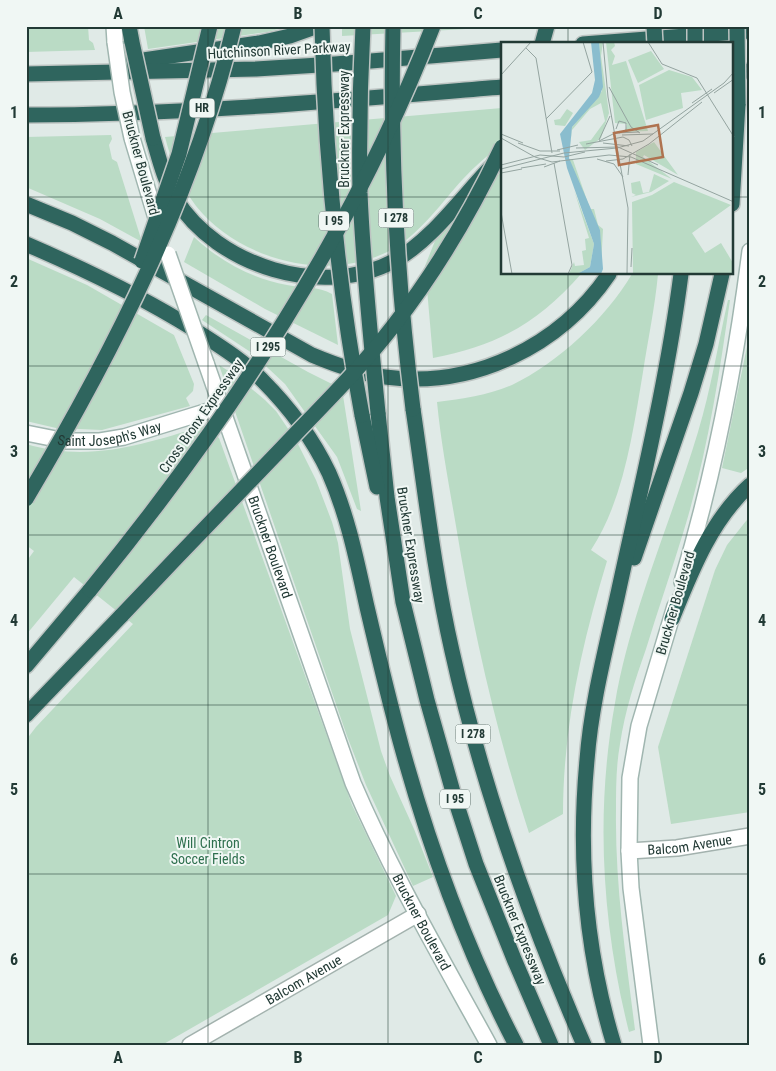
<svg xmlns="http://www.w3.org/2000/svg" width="776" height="1071" font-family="'Roboto Condensed',sans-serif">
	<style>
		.green { fill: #badbc5 }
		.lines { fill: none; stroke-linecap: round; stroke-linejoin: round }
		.street-casing { stroke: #a3b2ae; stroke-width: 18 }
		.secondary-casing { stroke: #a0b6b0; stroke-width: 18 }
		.highway-casing { stroke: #bdc4c2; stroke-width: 18 }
		.street { stroke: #fff; stroke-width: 15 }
		.secondary { stroke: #fff; stroke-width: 15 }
		.highway { stroke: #2f655e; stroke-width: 15 }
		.secondary-bridge-casing { stroke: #a0b6b0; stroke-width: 18; stroke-linecap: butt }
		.highway-bridge-casing { stroke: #bdc4c2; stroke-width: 18; stroke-linecap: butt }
		.secondary-bridge { stroke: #fff; stroke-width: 15 }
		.highway-bridge { stroke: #2f655e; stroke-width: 15 }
		.grid { fill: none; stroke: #223a35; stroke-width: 1; stroke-opacity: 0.55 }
		.labels { text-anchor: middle; stroke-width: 4; stroke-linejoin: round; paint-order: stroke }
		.shield { fill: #f0f7f4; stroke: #60736e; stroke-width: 1 }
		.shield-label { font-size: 12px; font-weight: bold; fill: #223a35 }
		.street-label { font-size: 14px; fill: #223a35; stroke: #f0f7f4 }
		.park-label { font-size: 14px; fill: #2d6f4d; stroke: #f0f7f4 }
		.inset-road { fill: none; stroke: #94a4a0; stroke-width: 1 }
		.view { fill: #af7350; fill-opacity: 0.15; stroke: #af7350; stroke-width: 2.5 }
		.inset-edge { fill: none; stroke: #223a35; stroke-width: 2.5 }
		.neatline { fill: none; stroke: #223a35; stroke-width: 2 }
		.grid-label { font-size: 16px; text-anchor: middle; font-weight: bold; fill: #223a35 }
	</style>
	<rect width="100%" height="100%" fill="#e0eae7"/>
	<g class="green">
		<polygon points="26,26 88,26 89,40 93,43 95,50 26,52"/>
		<polygon points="144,26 290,26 267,32 148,49"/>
		<polygon points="344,26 519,26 342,36 342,28"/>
		<path d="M502,108V144C488,155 475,166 463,179C442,202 423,230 396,247C334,285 241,262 196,206C181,186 171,161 165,137Z"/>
		<polygon points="111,135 112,139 109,145 112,159 117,162 142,242 100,219 26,187 26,137"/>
		<path d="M502,171V274H581C538,323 497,346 433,358L425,266L435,241Z"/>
		<path d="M194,237C221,262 251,278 287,285C302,288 319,286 332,294L338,345L265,309L184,262Z"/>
		<polygon points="26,258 87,285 174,335 194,384 193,391 186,398 190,406 102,430 56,428 26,421"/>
		<path d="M632,274H658C655,307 648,339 643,372C633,431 624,500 591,550L607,561C582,643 563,727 563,814L529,833C496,732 473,630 456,526C449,485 441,443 437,402C463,399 489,395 512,385C558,363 606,318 632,274Z"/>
		<path d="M728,300H730C719,377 707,455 684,530C672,570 658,609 646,649C635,680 625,711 620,744C616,766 616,789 616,811C615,885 626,957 635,1030L629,1032C602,924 595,813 615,703C631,610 671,522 698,432C711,389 718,344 728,300Z"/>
		<polygon points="206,315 308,372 342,389 361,511 357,509 337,457 285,384 252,353 202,320"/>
		<polygon points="750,332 750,467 741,473 722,468"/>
		<polygon points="219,365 235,375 265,400 276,411 297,442 316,480 332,522 338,543 350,629 381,751 390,776 414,829 433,877 413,886 366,785 347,736"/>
		<path d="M204,426L219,438L352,805L396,896L388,915L162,1045H26V740L36,727L133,624L74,577L26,635V562L34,551L26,545V444C90,463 143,444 204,426Z"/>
		<polygon points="750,516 750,812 671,824 658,747 715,570 727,545"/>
	</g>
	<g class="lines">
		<g class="street-casing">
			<g id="street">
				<path id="s1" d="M629,851L677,848L750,836"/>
				<path id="s2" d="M190,1045L418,914"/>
			</g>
		</g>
		<g class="secondary-casing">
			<g id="secondary">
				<polyline points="114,26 115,42"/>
				<polyline points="132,138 159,228"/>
				<path id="s3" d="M206,363L353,783C392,874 442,959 489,1045"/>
				<path id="s4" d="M26,433L66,441H100L124,437L221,407"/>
				<path d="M682,582C714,474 736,363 750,251"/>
				<polyline points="651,1045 631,888 629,851 630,778 639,726 675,606"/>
			</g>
		</g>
		<g class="highway-casing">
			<g id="highway">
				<polyline points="129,26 132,42"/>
				<polyline points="542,44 547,26"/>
				<polyline points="583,44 750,31"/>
				<polyline points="123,63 259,43 290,36 318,26"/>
				<polyline points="732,72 750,71"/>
				<polyline points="26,74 256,69 335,64 502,50"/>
				<path d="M26,115C185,115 344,100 502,87"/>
				<path d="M153,138C159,158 164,180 175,198C217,267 323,299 394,261C431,241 461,198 490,168"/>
				<path d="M26,204L72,223L112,243L312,355C336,365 360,374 385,377C473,389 560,346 609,274"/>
				<polyline points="732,204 738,104"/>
				<path d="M26,244C84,269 141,296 195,330C218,345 243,360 262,380C289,407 313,439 329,473C348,516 357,562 367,607C378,654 389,701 402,748C430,849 467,951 516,1045"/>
				<path d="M413,409C425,490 434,572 452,651C482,786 529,918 584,1045"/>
				<polyline points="378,413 387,497 403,602 427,700 455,799 476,864 514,959 551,1045"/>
				<polyline points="362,415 377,487"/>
				<polyline points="634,558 691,393 706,344 722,274"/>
				<path d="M672,619C691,572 711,520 750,485"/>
				<polyline points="26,666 90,590"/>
				<polyline points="26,715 122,615"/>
				<path d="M614,1045C586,953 578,855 587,760C591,706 605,652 617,598C640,491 667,383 681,274"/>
			</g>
		</g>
		<use href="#street" class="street"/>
		<use href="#secondary" class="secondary"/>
		<use href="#highway" class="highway"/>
		<g class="secondary-bridge-casing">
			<g id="secondary-bridge">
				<polyline points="115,42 122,92 132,138"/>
				<polyline points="168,254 206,363"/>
			</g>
		</g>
		<g class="highway-bridge-casing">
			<g id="highway-bridge">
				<path d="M322,26C325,156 338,287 362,415"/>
				<path d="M363,26C360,82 359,137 360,193C363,267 371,340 378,413"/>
				<path d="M393,26C390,154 397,282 413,409"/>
				<polyline points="654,26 655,44"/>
				<polyline points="695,26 695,44"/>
				<polyline points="737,26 738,104"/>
				<polyline points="132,42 153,138"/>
				<polyline points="142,261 179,154 210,26"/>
				<path d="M26,499C114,351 194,194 234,26"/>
				<path d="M90,590C230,419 353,233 433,26"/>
				<path d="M122,615C175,559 228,504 282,448C320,408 360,369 394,325C437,270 472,210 502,147"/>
			</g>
		</g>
		<use href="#secondary-bridge" class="secondary-bridge"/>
		<use href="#highway-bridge" class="highway-bridge"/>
	</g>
	<path class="grid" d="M208,26V1045M388,26V1045M568,26V44M26,197H502M732,197H750M568,274V1045M26,366H750M26,535H750M26,705H750M26,874H750"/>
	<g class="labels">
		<g class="shield">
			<rect x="189.5" y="98.5" width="25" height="19" rx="4"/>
			<rect x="378.5" y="208.5" width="35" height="19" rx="4"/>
			<rect x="319" y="211.5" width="30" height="19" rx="4"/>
			<rect x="250.5" y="337.5" width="35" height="19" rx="4"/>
			<rect x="455.5" y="724.5" width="35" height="19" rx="4"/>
			<rect x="440" y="789.5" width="30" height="19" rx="4"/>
		</g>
		<g class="shield-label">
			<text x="202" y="112">HR</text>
			<text x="396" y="222">I 278</text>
			<text x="334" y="225">I 95</text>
			<text x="268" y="351">I 295</text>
			<text x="473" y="738">I 278</text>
			<text x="455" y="803">I 95</text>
		</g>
		<g class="street-label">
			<text transform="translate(279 50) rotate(-3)" y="5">Hutchinson River Parkway</text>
			<text transform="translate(344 129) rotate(-90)" y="5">Bruckner Expressway</text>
			<text transform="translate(141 163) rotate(75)" y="5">Bruckner Boulevard</text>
			<text transform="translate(201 416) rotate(-55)" y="5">Cross Bronx Expressway</text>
			<text dy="5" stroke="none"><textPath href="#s4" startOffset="85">Saint Joseph's Way</textPath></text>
			<text transform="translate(411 545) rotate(81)" y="5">Bruckner Expressway</text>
			<text dy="5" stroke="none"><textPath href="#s3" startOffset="195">Bruckner Boulevard</textPath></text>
			<text transform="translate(675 603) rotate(-74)" y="5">Bruckner Boulevard</text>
			<text dy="5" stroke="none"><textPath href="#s1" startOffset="61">Balcom Avenue</textPath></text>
			<text dy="5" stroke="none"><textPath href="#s3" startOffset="600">Bruckner Boulevard</textPath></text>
			<text transform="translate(520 930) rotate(68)" y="5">Bruckner Expressway</text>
			<text dy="5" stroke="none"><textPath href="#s2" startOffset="131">Balcom Avenue</textPath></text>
		</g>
		<g class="park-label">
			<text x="208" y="848">Will Cintron<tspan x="208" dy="16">Soccer Fields</tspan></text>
		</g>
	</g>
	<g transform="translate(501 42)">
		<rect width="232" height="232" fill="#e0eae7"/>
		<path d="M98,0H102L100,14L108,71L100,96L84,108L78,100L90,98L104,79L100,61L89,67L71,88L68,110L71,85L101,49ZM105,0H113L114,4L110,8L114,14L111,23L125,19L147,89L124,90L126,82L114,81ZM150,9L163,27L137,41L127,18ZM168,28L191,35L201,48L180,51L182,66L145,78L138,43ZM66,67L72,71L64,84L54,83L53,78L59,77ZM153,100L177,133L143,113L142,115L171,137L135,122V110ZM68,117L72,118L89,167H93L97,183L102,187L100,225L99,188L95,185ZM153,132L168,139L150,150L130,155L135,153L131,151L130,141L139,139L142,151L148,150ZM173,140L230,163L191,191L204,211L220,201L232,221V232H132L131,160L151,153ZM73,148L93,202L89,225L76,232H68L73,220L74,224L83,223L81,209L85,208L84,197L88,196Z" fill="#badbc5"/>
		<path d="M90,0H98L102,45L98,55L71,85L68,116L99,188L102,227L100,232H76L89,225L93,202L66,126L59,92L91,51L94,38Z" fill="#8abdce"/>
		<path class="inset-road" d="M102,0L107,55L127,166L126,232M147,0L161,22L196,36L233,95M25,6L35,16L51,111M0,33L30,0M108,45L130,85L139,91M213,51L233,37M191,61L211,47M45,77L91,30L82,0M115,87L118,79L125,81V88L118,91M0,92L22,101M121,93L152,92M0,96L34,115L51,120L108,113L130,115L233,160M98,98L109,74M98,99L114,91L138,90M17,101L39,109H59M102,101L128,104M85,102L122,95L128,98L131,104M75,106L117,105L157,123M56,108L77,103M96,117L113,122L122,135M105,119L122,117L148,102L201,60M53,121L71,223L67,232M0,123L39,113L63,115L84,110M43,125L59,119M20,126L45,122M0,127L63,111L116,106L142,99L223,41L233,30M0,131L21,127M127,133L129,112M0,170L11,232M130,225L131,206"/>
		<path class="view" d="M157,83L162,115L118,123L113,91Z"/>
		<rect width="232" height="232" class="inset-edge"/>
	</g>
	<rect width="776" height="1071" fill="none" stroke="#f0f7f4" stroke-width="55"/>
	<rect x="28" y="28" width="720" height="1016" class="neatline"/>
	<g class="grid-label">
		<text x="118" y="19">A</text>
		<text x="298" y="19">B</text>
		<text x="478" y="19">C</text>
		<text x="658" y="19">D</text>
		<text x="14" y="118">1</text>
		<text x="762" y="118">1</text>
		<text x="14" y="287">2</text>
		<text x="762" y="287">2</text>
		<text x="14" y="457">3</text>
		<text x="762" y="457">3</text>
		<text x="14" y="626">4</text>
		<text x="762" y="626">4</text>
		<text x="14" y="795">5</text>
		<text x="762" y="795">5</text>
		<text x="14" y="965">6</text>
		<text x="762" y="965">6</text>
		<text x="118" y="1063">A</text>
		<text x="298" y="1063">B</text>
		<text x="478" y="1063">C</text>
		<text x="658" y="1063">D</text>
	</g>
</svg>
